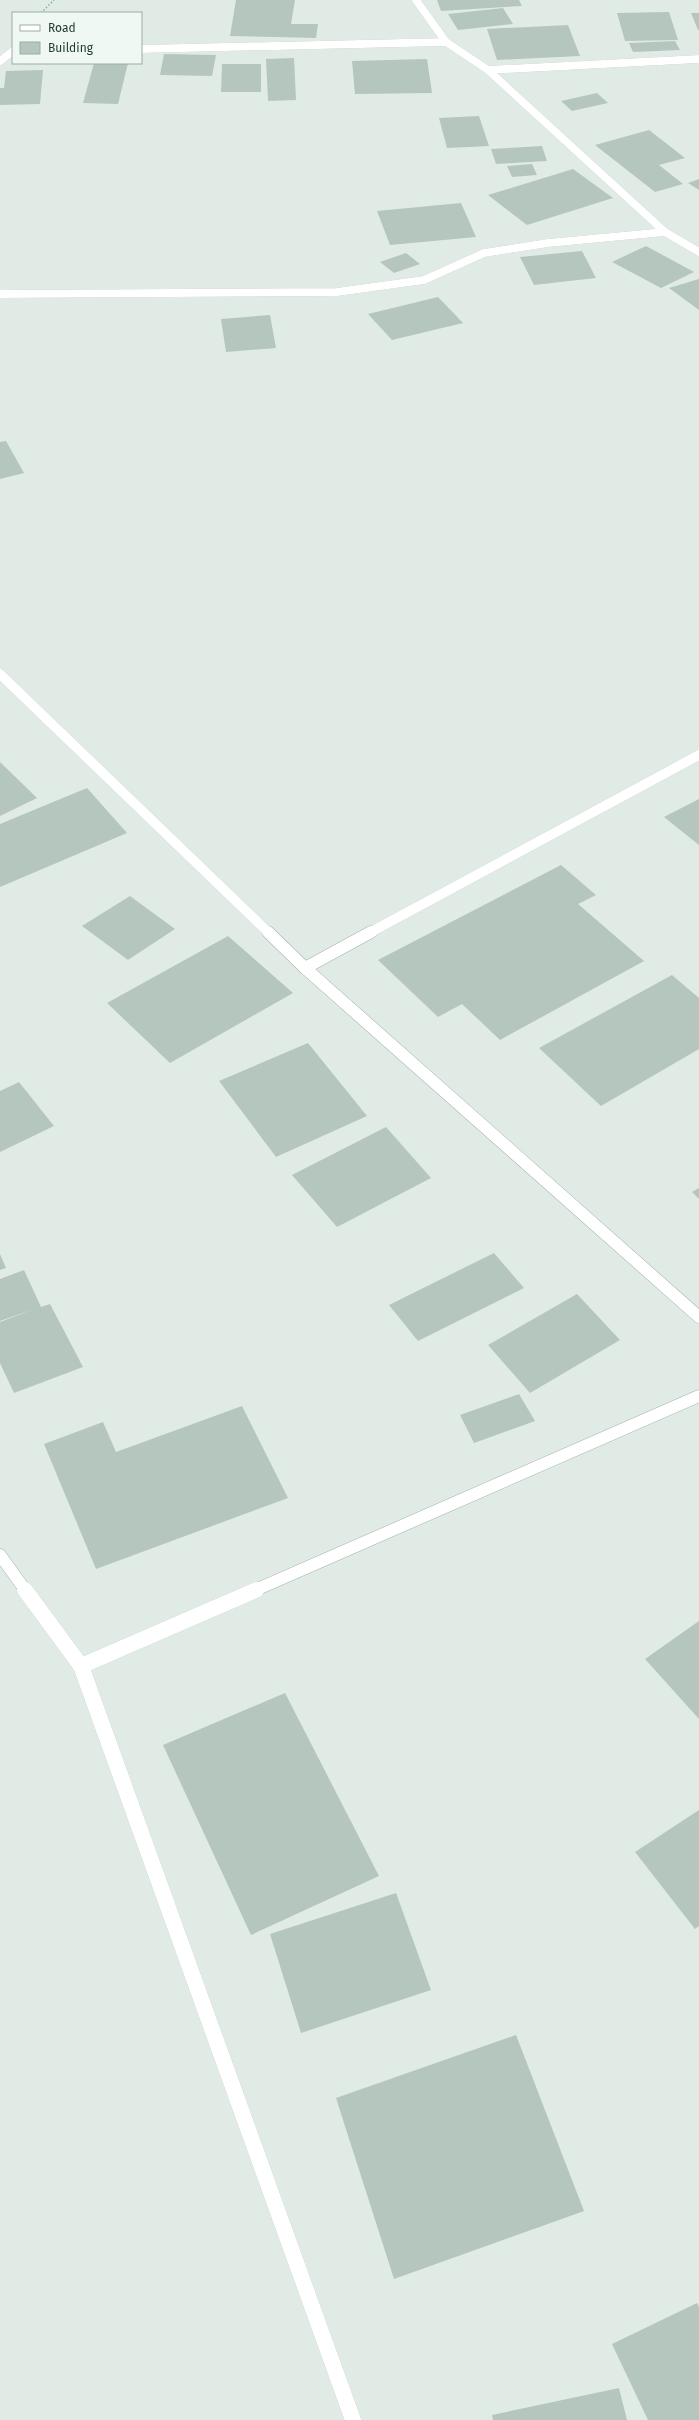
<svg xmlns="http://www.w3.org/2000/svg" width="699" height="2420" font-family="'Fira Sans',sans-serif">
	<style>
		.building { fill: #b5c6be }
		.lines { fill: none; stroke-linecap: round; stroke-linejoin: round }
		.minor-far3-casing { stroke: #a3b3ac; stroke-width: 8 }
		.minor-far2-casing { stroke: #a3b3ac; stroke-width: 10 }
		.minor-far1-casing { stroke: #a3b3ac; stroke-width: 13 }
		.minor-casing { stroke: #a3b3ac; stroke-width: 16 }
		.path { stroke: #7faf9e; stroke-width: 1.5; stroke-dasharray: 1.5 2; stroke-linecap: butt }
		.minor-far3 { stroke: #fff; stroke-width: 8 }
		.minor-far2 { stroke: #fff; stroke-width: 10 }
		.minor-far1 { stroke: #fff; stroke-width: 12 }
		.minor { stroke: #fff; stroke-width: 16 }
	</style>
	<rect width="100%" height="100%" fill="#e0ebe5"/>
	<g class="building">
		<polygon points="236,0 295,0 291,24 318,24 316,38 230,36"/>
		<polygon points="437,0 519,0 522,6 441,11"/>
		<polygon points="503,8 513,24 458,30 448,14"/>
		<polygon points="669,12 678,40 625,41 617,13"/>
		<polygon points="691,13 699,13 699,30 698,30"/>
		<polygon points="568,25 580,56 497,60 487,29"/>
		<polygon points="675,41 680,50 633,52 629,43"/>
		<polygon points="164,54 216,55 212,76 160,75"/>
		<polygon points="294,58 296,100 268,101 266,59"/>
		<polygon points="427,59 432,93 355,94 352,61"/>
		<polygon points="94,63 128,63 118,104 83,103"/>
		<polygon points="222,64 261,64 261,92 221,92"/>
		<polygon points="43,70 40,104 0,105 0,88 4,88 6,71"/>
		<polygon points="597,93 608,103 572,111 561,101"/>
		<polygon points="479,116 489,146 447,148 439,118"/>
		<polygon points="649,130 685,158 659,165 683,184 655,192 595,145"/>
		<polygon points="542,146 547,161 496,164 491,149"/>
		<polygon points="532,164 537,175 512,177 507,166"/>
		<polygon points="573,169 613,198 527,225 488,195"/>
		<polygon points="699,179 699,190 688,183"/>
		<polygon points="461,203 476,237 390,245 377,211"/>
		<polygon points="646,246 694,272 661,288 612,262"/>
		<polygon points="582,251 596,278 534,285 520,257"/>
		<polygon points="406,253 420,264 394,273 380,262"/>
		<polygon points="699,279 699,310 669,288"/>
		<polygon points="438,297 463,323 392,340 368,314"/>
		<polygon points="270,315 276,348 226,352 221,319"/>
		<polygon points="6,441 24,473 0,479 0,442"/>
		<polygon points="0,762 37,798 0,816"/>
		<polygon points="87,788 127,833 0,887 0,824"/>
		<polygon points="699,799 699,845 664,817"/>
		<polygon points="561,865 596,895 578,904 644,961 500,1040 462,1004 438,1017 378,960"/>
		<polygon points="130,896 175,929 128,960 82,926"/>
		<polygon points="228,936 293,993 170,1063 107,1003"/>
		<polygon points="672,975 699,998 699,1049 601,1106 539,1048"/>
		<polygon points="308,1043 367,1116 276,1157 219,1081"/>
		<polygon points="19,1082 54,1126 0,1152 0,1091"/>
		<polygon points="386,1127 431,1178 337,1227 292,1175"/>
		<polygon points="699,1188 699,1199 692,1192"/>
		<polygon points="494,1253 524,1288 418,1341 389,1305"/>
		<polygon points="0,1254 6,1268 0,1270"/>
		<polygon points="24,1270 41,1307 50,1304 83,1367 14,1393 0,1363 0,1322 34,1309 0,1321 0,1279"/>
		<polygon points="577,1294 620,1340 530,1393 488,1345"/>
		<polygon points="519,1394 535,1421 474,1443 460,1415"/>
		<polygon points="242,1406 288,1498 96,1569 44,1444 103,1422 116,1452"/>
		<polygon points="699,1621 699,1719 645,1659"/>
		<polygon points="285,1693 379,1876 251,1935 163,1745"/>
		<polygon points="699,1810 699,1926 695,1929 635,1852"/>
		<polygon points="396,1893 431,1990 301,2033 270,1934"/>
		<polygon points="516,2035 584,2211 394,2279 336,2098"/>
		<polygon points="697,2303 699,2307 699,2420 648,2420 612,2344"/>
		<polygon points="619,2388 627,2420 493,2420 492,2415"/>
	</g>
	<g class="lines">
		<g class="minor-far3-casing">
			<g id="minor-far3">
				<polyline points="416,0 446,42 488,70 665,232 699,252"/>
				<polyline points="141,49 446,42"/>
				<polyline points="0,61 13,51"/>
				<polyline points="488,70 699,59"/>
				<polyline points="0,294 337,292 424,280 484,253 548,243 665,232"/>
			</g>
		</g>
		<g class="minor-far2-casing">
			<g id="minor-far2">
				<polyline points="0,674 269,933"/>
				<polyline points="369,933 699,755"/>
			</g>
		</g>
		<g class="minor-far1-casing">
			<g id="minor-far1">
				<polyline points="268,932 305,968 699,1317"/>
				<polyline points="305,968 371,932"/>
				<polyline points="0,1555 26,1591"/>
				<polyline points="253,1591 699,1396"/>
			</g>
		</g>
		<g class="minor-casing">
			<g id="minor">
				<polyline points="25,1590 81,1666 353,2420"/>
				<polyline points="81,1666 256,1590"/>
			</g>
		</g>
		<polyline class="path" points="41,13 54,0"/>
		<use href="#minor-far3" class="minor-far3"/>
		<use href="#minor-far2" class="minor-far2"/>
		<use href="#minor-far1" class="minor-far1"/>
		<use href="#minor" class="minor"/>
	</g>
	<rect x="12" y="12" width="130" height="52" fill="#f0f8f3" stroke="#9daca6"/>
	<rect x="20" y="25" width="20" height="6" fill="#ffffff" stroke="#9daca6"/>
	<text x="48" y="32" font-size="12" fill="#203b33">Road</text>
	<rect x="20" y="42" width="20" height="12" fill="#b5c6be" stroke="#9daca6"/>
	<text x="48" y="52" font-size="12" fill="#203b33">Building</text>
</svg>
